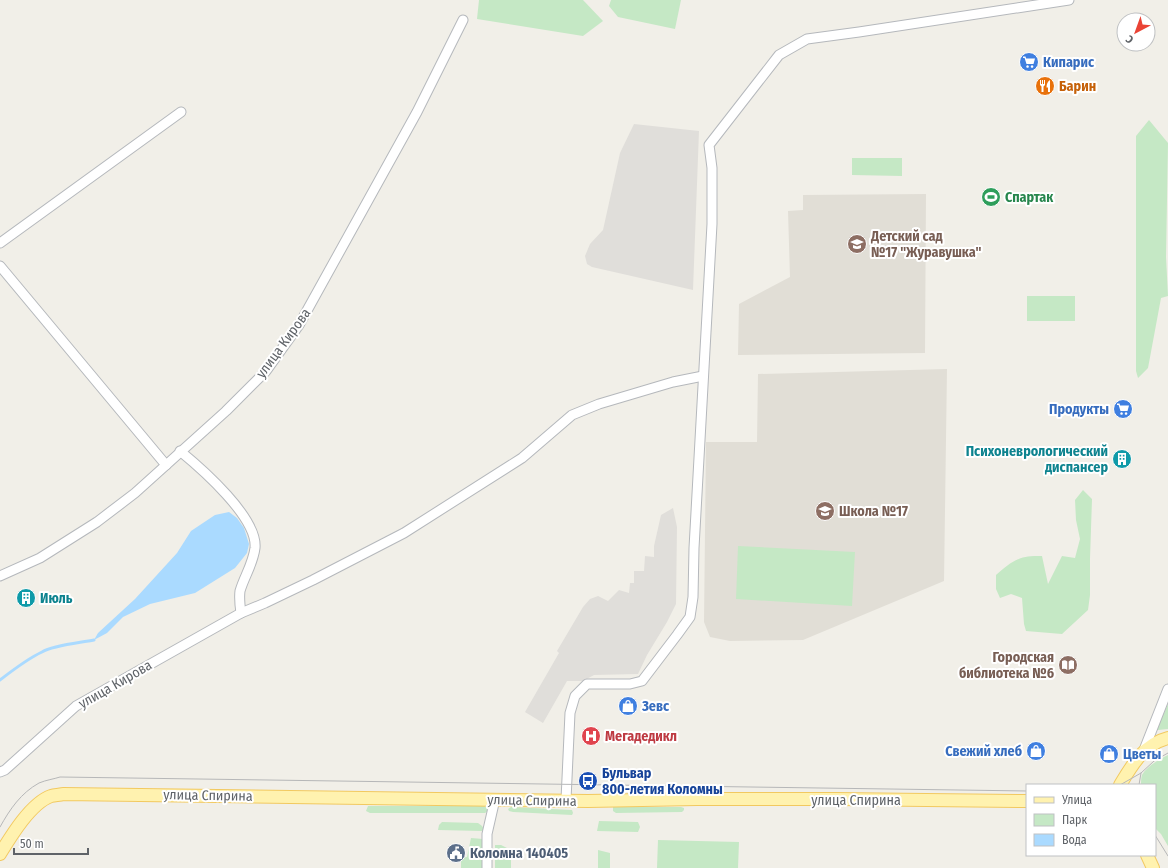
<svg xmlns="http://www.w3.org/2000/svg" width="1168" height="868" font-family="'Fira Sans Condensed',sans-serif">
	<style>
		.industrial { fill: #e0deda }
		.education { fill: #e1ded6 }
		.green { fill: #c5e8c5 }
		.water { fill: #aadaff }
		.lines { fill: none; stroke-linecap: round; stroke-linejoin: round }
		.stream { stroke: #aadaff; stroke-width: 3 }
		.minor-casing { stroke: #b5b8bc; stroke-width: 11 }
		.major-casing { stroke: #f2c960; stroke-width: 14 }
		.minor { stroke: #fff; stroke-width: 9 }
		.major { stroke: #fff2af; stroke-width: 12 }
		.tram { stroke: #b6b7b8; stroke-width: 1 }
		.labels { text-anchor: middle; stroke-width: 4; stroke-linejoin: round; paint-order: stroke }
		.shop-label { font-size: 14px; font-weight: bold; fill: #366cbe; stroke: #fff; text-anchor: start }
		.food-label { font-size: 14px; font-weight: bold; fill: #c56008; stroke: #fff; text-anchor: start }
		.leisure-label { font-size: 14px; font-weight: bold; fill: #27864d; stroke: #fff; text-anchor: start }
		.education-label { font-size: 14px; font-weight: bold; fill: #785e54; stroke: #fff; text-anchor: start }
		.street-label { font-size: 14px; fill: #5f6368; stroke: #fff }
		.culture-label { font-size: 14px; font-weight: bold; fill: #0d838f; stroke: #fff; text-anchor: end }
		.health-label { font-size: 14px; font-weight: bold; fill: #be3a42; stroke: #fff; text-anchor: start }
		.transit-label { font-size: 14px; font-weight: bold; fill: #164399; stroke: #fff; text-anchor: start }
		.service-label { font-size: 14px; font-weight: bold; fill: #4e5e75; stroke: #fff; text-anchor: start }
	</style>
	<rect width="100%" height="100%" fill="#f1efe8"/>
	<g class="industrial">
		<polygon points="634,124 699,131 693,290 592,267 587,264 585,256 590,244 603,230 620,153"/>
		<polygon points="673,508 677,527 676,604 667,622 647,655 638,674 594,675 583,681 567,681 543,723 525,712 559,653 557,651 583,607 590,599 598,596 608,601 619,590 629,593 630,583 634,583 634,571 644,571 645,556 654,557 654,546 661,515"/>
	</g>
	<g class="education">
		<polygon points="926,194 925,353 738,355 739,304 790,277 788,211 803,210 803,195"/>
		<polygon points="947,369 944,581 803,640 730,641 710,637 704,622 706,442 757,442 758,374"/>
	</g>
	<g class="green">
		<polygon points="479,0 583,0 603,21 583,36 477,19"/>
		<polygon points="611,0 681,0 675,29 618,17 609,6"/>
		<polygon points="1149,120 1168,143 1166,257 1168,296 1161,298 1148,368 1138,378 1136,371 1136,136"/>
		<polygon points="852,158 902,158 902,176 852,175"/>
		<rect x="1027" y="296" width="48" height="25"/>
		<path d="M1083,490L1092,499L1090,559V595L1088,610L1062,634L1026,631L1024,624L1022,598L1011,594L1000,598L996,589V575C1012,561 1019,555 1042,556L1048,584L1062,556L1075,558L1080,539L1076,520L1075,500Z"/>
		<polygon points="738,546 855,552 852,606 736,599"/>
		<polygon points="1168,704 1168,729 1158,730 1157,729"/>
		<path d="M1168,755V846L1161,834L1155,828V785H1141C1141,782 1141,778 1142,775C1147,766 1160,759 1168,755Z"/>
		<polygon points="368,806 485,806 488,809 488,811 485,813 370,813 366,811"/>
		<polygon points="511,807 572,810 573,813 572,815 513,812 509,811 508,809"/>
		<polygon points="613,807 681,807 684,808 684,810 682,812 616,813 613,811"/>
		<polygon points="599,821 638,822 640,827 638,832 597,831"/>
		<polygon points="442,822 478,823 482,826 484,829 482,831 438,830 439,825"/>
		<polygon points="471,838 483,839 482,868 461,868 461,858 467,857"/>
		<polygon points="658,840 739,842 738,868 657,868"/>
		<polygon points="495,845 501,845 511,850 511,868 495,868"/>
		<polygon points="598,850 610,853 610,868 598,868"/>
	</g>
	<polygon class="water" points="229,512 237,518 244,528 249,544 247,553 235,568 195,593 150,604 123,617 107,633 94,640 98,633 135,599 177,553 191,531 215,515"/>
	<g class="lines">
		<path class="stream" d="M0,680C13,670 27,659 42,652C54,645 79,643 94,640"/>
		<g class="minor-casing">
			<g id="minor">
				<polyline points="0,243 181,112"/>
				<polyline points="0,266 166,465"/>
				<path d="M180,451C202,469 258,518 255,548C253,564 244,577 240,591C239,598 240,606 241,613"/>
				<polyline points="0,576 40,558 97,522 135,493 226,411 266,371 299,325 417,112 463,20"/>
				<polyline points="1144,750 1168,689"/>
				<polyline points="0,772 5,770 76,706 241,613 265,603 313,580 404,533 522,458 572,415 599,404 673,382 703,376"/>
				<polyline points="566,800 570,713 575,696 587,684 630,684 642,681 677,635 690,617 693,597 694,548 712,224 712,168 709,145 779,55 807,39 859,32 1069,0"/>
				<polyline points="487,868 487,834 495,799"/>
			</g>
		</g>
		<g class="major-casing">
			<g id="major">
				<path d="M1120,785C1132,765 1144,744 1168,738"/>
				<path d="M0,854C11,836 31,803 51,796C55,795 60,795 63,794L588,801L697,799H835L1027,801"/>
				<polyline points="1147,855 1153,868"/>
			</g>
		</g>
		<use href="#minor" class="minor"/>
		<use href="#major" class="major"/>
		<g class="tram">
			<polyline points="1120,785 1141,773 1154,761 1168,753"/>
			<polyline points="1139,785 1141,773"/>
			<path d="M0,827C10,809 21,793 39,783C46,780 54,779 60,777L1027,791"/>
			<polyline points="1155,835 1168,856"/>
		</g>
	</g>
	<defs>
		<g id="supermarket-disc" transform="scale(1)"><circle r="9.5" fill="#3f7fe0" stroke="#fff"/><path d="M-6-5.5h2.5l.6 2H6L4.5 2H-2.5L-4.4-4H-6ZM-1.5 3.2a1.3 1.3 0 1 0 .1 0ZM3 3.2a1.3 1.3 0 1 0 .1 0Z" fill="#fff"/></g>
		<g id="restaurant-disc" transform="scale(1)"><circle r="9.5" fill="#e8710a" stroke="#fff"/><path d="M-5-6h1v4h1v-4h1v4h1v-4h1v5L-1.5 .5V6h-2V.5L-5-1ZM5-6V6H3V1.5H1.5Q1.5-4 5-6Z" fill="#fff"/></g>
		<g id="stadium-disc" transform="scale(1)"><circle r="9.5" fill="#2e9e5b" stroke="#fff"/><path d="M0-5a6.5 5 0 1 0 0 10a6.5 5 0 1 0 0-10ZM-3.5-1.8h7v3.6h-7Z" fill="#fff"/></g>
		<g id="school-disc" transform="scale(1)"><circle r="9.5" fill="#8d6e63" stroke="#fff"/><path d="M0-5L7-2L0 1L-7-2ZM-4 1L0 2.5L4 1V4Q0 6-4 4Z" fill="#fff"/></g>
		<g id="building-disc" transform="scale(1)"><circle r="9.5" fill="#0f9aa8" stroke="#fff"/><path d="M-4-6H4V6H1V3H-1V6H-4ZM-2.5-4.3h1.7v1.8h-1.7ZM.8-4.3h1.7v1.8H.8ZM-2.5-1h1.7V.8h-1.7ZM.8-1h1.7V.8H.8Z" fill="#fff"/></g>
		<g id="library-disc" transform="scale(1)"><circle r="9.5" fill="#8d6e63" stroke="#fff"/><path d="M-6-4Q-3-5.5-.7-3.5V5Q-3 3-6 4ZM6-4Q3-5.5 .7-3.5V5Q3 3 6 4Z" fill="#fff"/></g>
		<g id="shop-disc" transform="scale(1)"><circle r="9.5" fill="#3f7fe0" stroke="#fff"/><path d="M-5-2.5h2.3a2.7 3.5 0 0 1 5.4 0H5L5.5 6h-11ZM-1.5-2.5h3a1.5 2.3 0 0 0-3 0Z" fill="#fff"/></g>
		<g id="hospital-disc" transform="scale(1)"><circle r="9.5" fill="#e0444e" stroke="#fff"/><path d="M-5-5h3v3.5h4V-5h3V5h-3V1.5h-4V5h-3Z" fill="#fff"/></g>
		<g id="bus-disc" transform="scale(1)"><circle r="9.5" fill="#1a4fb4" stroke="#fff"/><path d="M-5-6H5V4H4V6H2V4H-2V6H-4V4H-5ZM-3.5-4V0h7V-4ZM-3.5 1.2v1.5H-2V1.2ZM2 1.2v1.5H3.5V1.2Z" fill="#fff"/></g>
		<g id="civic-disc" transform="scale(1)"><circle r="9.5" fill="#5c6f8a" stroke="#fff"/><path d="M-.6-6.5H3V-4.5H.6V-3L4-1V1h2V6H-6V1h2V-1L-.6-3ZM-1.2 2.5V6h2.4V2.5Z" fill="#fff"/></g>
	</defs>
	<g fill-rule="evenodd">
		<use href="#supermarket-disc" x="1029" y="62"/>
		<use href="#restaurant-disc" x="1045" y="86"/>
		<use href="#stadium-disc" x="991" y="197"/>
		<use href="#school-disc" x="857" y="244"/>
		<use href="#supermarket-disc" x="1123" y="409"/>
		<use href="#building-disc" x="1122" y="459"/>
		<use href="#school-disc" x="825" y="511"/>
		<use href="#building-disc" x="26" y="598"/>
		<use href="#library-disc" x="1068" y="665"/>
		<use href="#shop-disc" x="628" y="706"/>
		<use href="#hospital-disc" x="591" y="736"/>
		<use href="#shop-disc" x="1036" y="751"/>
		<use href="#shop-disc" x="1109" y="754"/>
		<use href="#bus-disc" x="588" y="781"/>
		<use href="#civic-disc" x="456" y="853"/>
	</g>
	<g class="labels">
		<g class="shop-label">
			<text x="1043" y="67">Кипарис</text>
			<text x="1109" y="414" text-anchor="end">Продукты</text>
			<text x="642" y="711">Зевс</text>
			<text x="1022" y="756" text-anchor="end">Свежий хлеб</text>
			<text x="1123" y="759">Цветы</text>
		</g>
		<g class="food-label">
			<text x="1059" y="91">Барин</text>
		</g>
		<g class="leisure-label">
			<text x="1005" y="202">Спартак</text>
		</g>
		<g class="education-label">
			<text x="871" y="241">Детский сад<tspan x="871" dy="16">№17 "Журавушка"</tspan></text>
			<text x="839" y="516">Школа №17</text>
			<text x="1054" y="662" text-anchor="end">Городская<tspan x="1054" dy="16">библиотека №6</tspan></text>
		</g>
		<g class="street-label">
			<text transform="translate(283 343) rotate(-54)" y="5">улица Кирова</text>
			<text transform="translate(115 684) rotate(-30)" y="5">улица Кирова</text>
			<text transform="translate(208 795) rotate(1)" y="5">улица Спирина</text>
			<text transform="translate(532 800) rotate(1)" y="5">улица Спирина</text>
			<text x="856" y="805">улица Спирина</text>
		</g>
		<g class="culture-label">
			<text x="1108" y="456">Психоневрологический<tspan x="1108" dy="16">диспансер</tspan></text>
			<text x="40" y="603" text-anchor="start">Июль</text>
		</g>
		<g class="health-label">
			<text x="605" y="741">Мегадедикл</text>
		</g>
		<g class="transit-label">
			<text x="602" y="778">Бульвар<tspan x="602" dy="16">800-летия Коломны</tspan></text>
		</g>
		<g class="service-label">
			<text x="470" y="858">Коломна 140405</text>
		</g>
	</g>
	<rect x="1026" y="784" width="130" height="72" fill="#ffffff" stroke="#bfc1c3"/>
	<rect x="1034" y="797" width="20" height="6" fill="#fff2af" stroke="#bfc1c3"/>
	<text x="1062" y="804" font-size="12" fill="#5f6368">Улица</text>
	<rect x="1034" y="814" width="20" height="12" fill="#c5e8c5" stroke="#bfc1c3"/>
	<text x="1062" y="824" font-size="12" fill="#5f6368">Парк</text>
	<rect x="1034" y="834" width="20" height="12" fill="#aadaff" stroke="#bfc1c3"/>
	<text x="1062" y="844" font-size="12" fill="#5f6368">Вода</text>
	<g transform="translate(1136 32) rotate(221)"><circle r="19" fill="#ffffff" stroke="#bfc1c3"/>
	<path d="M0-3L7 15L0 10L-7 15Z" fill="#ea4335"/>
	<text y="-6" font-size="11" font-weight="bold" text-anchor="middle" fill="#5f6368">С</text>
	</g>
	<path d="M14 848v6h74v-6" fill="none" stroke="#5f6368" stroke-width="2"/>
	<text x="20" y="848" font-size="12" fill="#5f6368" stroke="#ffffff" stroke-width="3" paint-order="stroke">50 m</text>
</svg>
